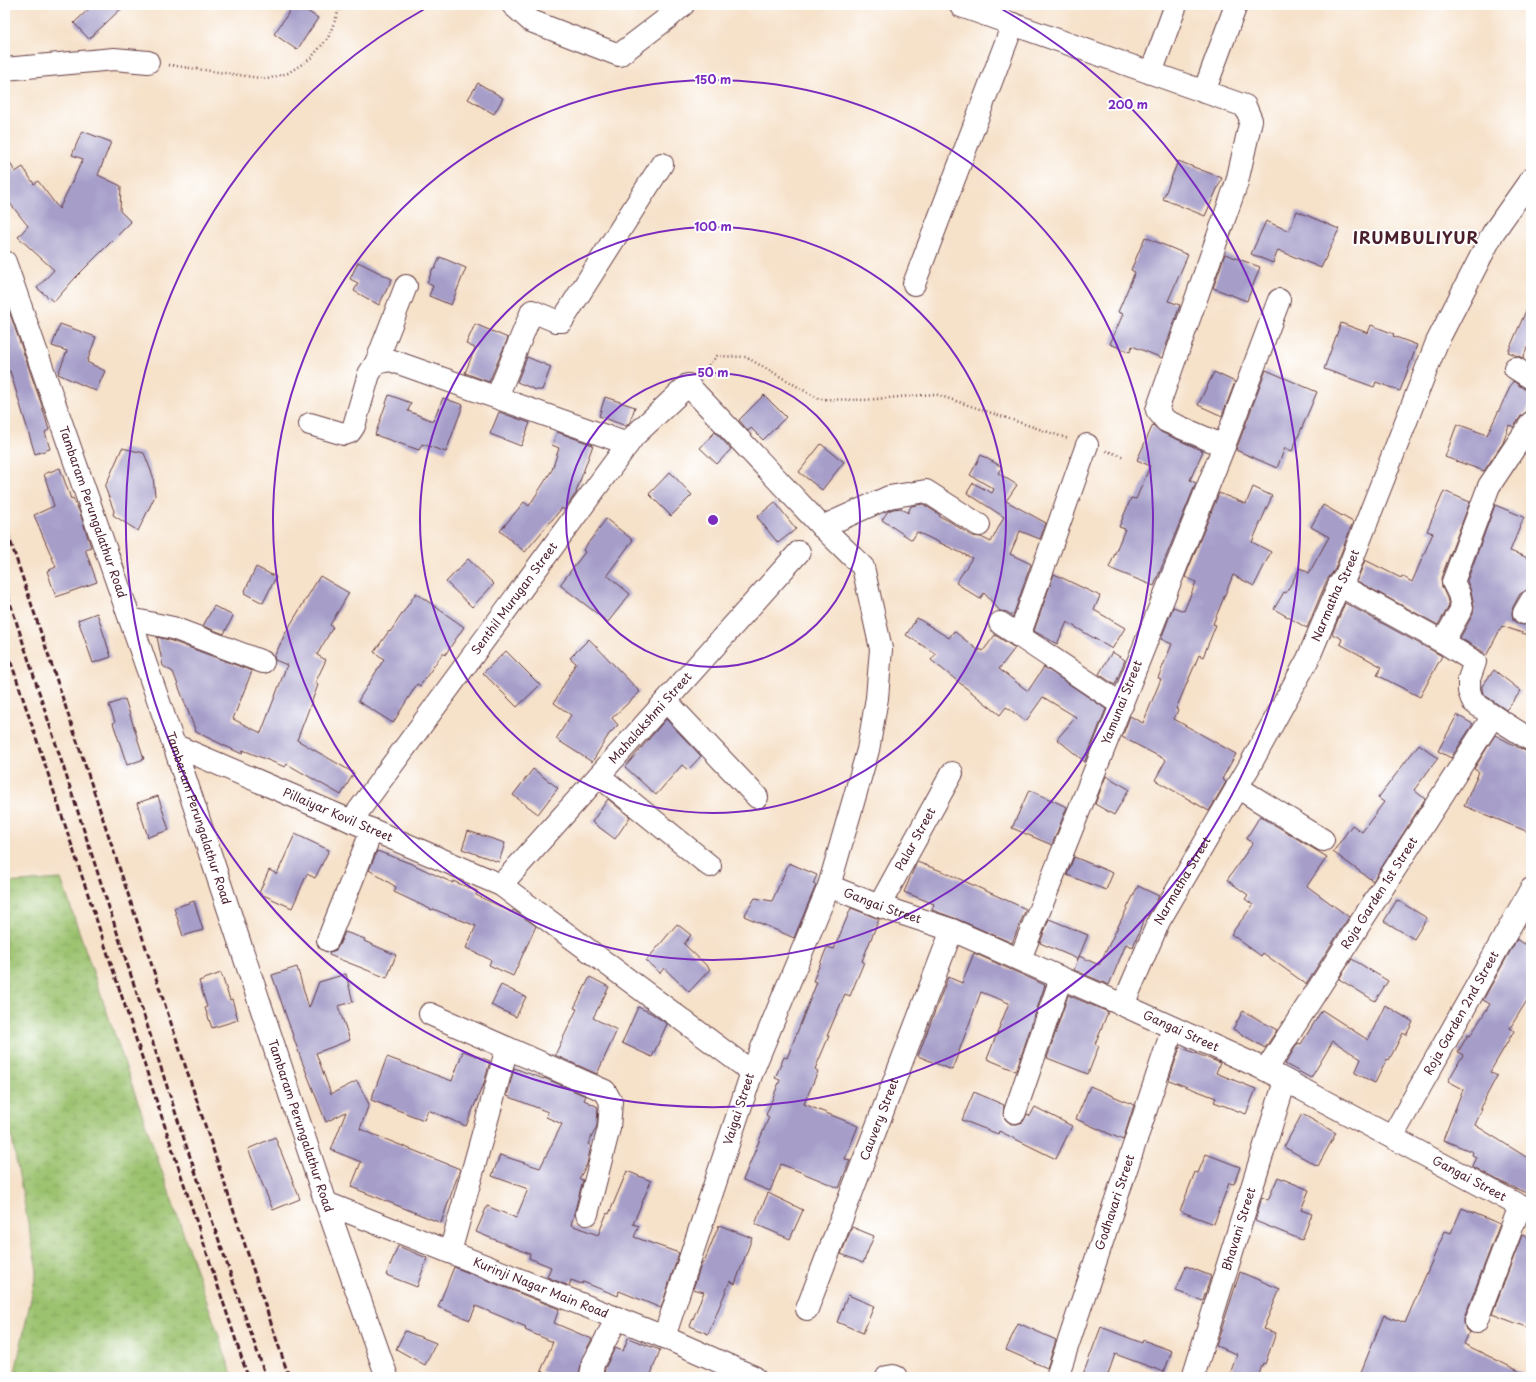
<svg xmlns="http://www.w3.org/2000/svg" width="1536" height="1382" font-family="'Playpen Sans',sans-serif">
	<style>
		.wetland { fill: url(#wetland-marsh); stroke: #72704c }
		.building { fill: #a69ec9 }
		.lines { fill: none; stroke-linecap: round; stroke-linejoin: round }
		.minor-casing { stroke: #643c43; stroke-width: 24 }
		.path { stroke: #643c43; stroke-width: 2.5; stroke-dasharray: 1 3; stroke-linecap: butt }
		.minor { stroke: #fff; stroke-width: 22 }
		.rail { stroke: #4a1f2b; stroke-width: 3; stroke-dasharray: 6 3; stroke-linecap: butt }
		.ring { fill: none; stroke: #7b2cbf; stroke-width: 2 }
		.labels { text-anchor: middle; stroke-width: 4; stroke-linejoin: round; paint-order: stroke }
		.street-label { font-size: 12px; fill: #4a1f2b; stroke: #fff }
		.district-label { font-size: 16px; font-weight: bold; letter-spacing: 1px; fill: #4a1f2b; stroke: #fff }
		.centre { fill: #7b2cbf; stroke: #fff; stroke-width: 2 }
		.ring-label { font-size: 12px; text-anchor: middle; font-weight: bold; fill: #7b2cbf; stroke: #fff; stroke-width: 4; stroke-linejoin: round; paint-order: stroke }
	</style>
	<defs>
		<pattern id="wetland-marsh" width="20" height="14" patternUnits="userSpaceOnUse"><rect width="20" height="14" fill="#9bc26e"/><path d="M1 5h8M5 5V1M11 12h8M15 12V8" fill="none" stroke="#87a65f"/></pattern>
	</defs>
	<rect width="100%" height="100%" fill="#fff"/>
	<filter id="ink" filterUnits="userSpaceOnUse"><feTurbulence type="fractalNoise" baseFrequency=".025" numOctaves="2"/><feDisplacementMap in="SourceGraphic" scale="8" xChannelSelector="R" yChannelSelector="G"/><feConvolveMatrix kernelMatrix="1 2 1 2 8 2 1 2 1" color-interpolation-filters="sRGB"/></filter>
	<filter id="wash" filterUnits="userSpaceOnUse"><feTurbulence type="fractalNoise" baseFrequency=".012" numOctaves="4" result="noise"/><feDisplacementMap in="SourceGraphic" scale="16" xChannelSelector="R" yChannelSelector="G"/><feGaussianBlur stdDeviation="0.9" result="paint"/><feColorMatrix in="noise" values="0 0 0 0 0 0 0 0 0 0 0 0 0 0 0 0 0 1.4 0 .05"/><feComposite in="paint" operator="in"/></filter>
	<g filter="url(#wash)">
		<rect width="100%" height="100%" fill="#f6e1c9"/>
		<polygon class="wetland" points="61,879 233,1377 14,1377 37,1270 5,1102 5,883"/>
		<g id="blocks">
			<g class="building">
				<polygon points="93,5 125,5 89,39 74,23"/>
				<polygon points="294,5 298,5 318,18 297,50 274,34"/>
				<polygon points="478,83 503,98 494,114 468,99"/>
				<polygon points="82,131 111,142 98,175 121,186 120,211 131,222 75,278 54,302 37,288 54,270 18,237 28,226 5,197 5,153 15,172 23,167 34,184 38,181 59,209 83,159 72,155"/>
				<polygon points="1178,161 1222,178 1205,216 1163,199"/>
				<polygon points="1297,211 1339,229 1321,268 1278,250 1273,263 1251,254 1266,221 1289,231"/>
				<polygon points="1145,237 1188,255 1168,301 1180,305 1162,358 1132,346 1130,352 1110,344 1123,314 1118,312 1135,272 1131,270"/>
				<polygon points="1225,254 1260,267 1247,301 1213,288"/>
				<polygon points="440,257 466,268 451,305 429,296 433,286 427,283 433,268 435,269"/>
				<polygon points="358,262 392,279 379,305 354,291 358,283 350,279"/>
				<polygon points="1531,299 1531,339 1523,358 1508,352"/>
				<polygon points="5,308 8,308 41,403 49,430 45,432 50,449 35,454 10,371 5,373"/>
				<polygon points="1341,323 1368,333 1371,325 1394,334 1393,336 1417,345 1400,391 1376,382 1374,387 1324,369"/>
				<polygon points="60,324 96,337 87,362 105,371 96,391 58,374 67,351 52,346"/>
				<polygon points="475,324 508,338 489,382 465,373 475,348 466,344"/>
				<polygon points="527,357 551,367 542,390 536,390 517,382"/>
				<polygon points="1266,370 1317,392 1292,451 1285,448 1277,468 1236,450"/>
				<polygon points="1214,372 1235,382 1222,416 1198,405"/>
				<polygon points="1513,381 1524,389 1531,390 1531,402 1526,412 1521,416 1514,427 1509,425 1503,443 1484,471 1445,457 1457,424 1487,435"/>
				<polygon points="389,395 411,403 408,411 433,421 443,398 463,405 446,452 422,444 419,450 375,435"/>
				<polygon points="764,395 786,417 763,440 751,428 748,431 739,420"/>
				<polygon points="605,397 635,407 630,422 626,426 599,416"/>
				<polygon points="499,412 530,423 521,446 490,434"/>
				<polygon points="1153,425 1161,432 1203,451 1190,480 1196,483 1154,586 1109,568 1125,529 1119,527 1131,498 1136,499 1150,466 1137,460"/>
				<polygon points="557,432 593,445 576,492 577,492 564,510 562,508 525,552 500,531 524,502 529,506 552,470 559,448 552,445"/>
				<polygon points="715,432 731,449 717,464 700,448"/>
				<polygon points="821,444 844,462 822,490 799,472"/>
				<polygon points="122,448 144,453 153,476 155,496 138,531 113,515 114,511 105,487"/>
				<polygon points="981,455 1002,467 998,473 1017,485 1006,501 1046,523 1040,539 1020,531 1010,554 1031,564 1013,616 1007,612 1000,611 984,593 980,599 956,583 972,558 917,532 912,540 882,520 888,511 893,509 901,508 908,513 911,506 923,504 940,515 939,516 949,521 972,536 981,537 991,542 1004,517 967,493 973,483 992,493 994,489 970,475"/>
				<polygon points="60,468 71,499 73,498 80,513 91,547 85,549 97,582 56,597 47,571 56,567 34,515 54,506 44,474"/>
				<polygon points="670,472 692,495 671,516 649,494"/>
				<polygon points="1253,487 1272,496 1252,542 1271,552 1254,586 1233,575 1213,624 1216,625 1203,657 1199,655 1176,709 1178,710 1174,719 1236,754 1222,779 1226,782 1209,811 1155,780 1166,760 1122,737 1130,716 1143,723 1161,679 1158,678 1172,644 1161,639 1173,607 1184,611 1196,582 1185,577 1219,493 1246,504"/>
				<polygon points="1444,491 1470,502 1441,578 1442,587 1447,598 1449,606 1438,625 1357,581 1365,560 1401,578 1402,576 1412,582 1433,533 1427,531"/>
				<polygon points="775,502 796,529 778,543 757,517"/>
				<polygon points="1323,505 1353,522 1335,569 1327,580 1307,628 1274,609 1284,592 1286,593 1300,568 1309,573 1329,537 1311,527"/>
				<polygon points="1495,505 1524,517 1510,551 1531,559 1531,579 1527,590 1520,594 1513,607 1512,613 1513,620 1518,624 1524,625 1531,623 1531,636 1502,626 1486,656 1482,651 1460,638 1473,614 1474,606 1471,591 1467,581"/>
				<polygon points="606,519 633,540 607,575 630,594 608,622 560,585 585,552 583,550"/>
				<polygon points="468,559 494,584 472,607 446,582"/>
				<polygon points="256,567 276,577 263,603 244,593"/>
				<polygon points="1054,574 1100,596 1094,610 1125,628 1112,649 1067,622 1057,644 1034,631"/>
				<polygon points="320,576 349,593 330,625 333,627 317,655 326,660 315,683 318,685 297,740 354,773 341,795 287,764 285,767 243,750 242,754 196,732 173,672 163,666 157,637 169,640 252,671 233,719 261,733 287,665 275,660 274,657 286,632"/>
				<polygon points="416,593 464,627 445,655 443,653 420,686 417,684 393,723 358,701 384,659 374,652 389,631 390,632"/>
				<polygon points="1345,603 1442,656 1420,697 1377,675 1382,667 1340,644 1342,639 1332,634"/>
				<polygon points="214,606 233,616 224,634 203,626"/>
				<polygon points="97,613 111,657 93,663 78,620"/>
				<polygon points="917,618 949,638 954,631 979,651 980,649 983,651 995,635 1015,648 999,669 1028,691 1044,667 1106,709 1085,761 1085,762 1057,739 1076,717 1043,697 1026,721 1006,707 1000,715 931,660 936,654 906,635"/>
				<polygon points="589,639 640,692 612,718 618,725 609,734 592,762 556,739 571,715 554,703 576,663 570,658"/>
				<polygon points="506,651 540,685 517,707 483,673"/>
				<polygon points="1112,652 1125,660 1115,685 1099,674"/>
				<polygon points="1494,670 1521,691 1506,710 1483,694 1482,689 1482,686"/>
				<polygon points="125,699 144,759 127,765 113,723 115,722 109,705"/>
				<polygon points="1457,715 1473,724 1451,758 1438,751"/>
				<polygon points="666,719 701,756 688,770 682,765 656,795 625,767"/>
				<polygon points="1495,735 1531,754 1531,833 1464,806 1479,772 1474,769"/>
				<polygon points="1419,744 1438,758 1414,790 1425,799 1373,881 1333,852 1352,825 1362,832 1384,802 1378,798"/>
				<polygon points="533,769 558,788 538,814 513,795"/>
				<polygon points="1106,776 1129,789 1114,815 1095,804"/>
				<polygon points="1029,790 1067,807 1052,845 1012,828"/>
				<polygon points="158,796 169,830 148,837 137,803"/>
				<polygon points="608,799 630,817 615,839 592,822"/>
				<polygon points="1260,816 1327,857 1307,886 1349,917 1306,984 1263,953 1261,956 1231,934 1253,905 1245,899 1248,895 1227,880 1253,843 1246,839"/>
				<polygon points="468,831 505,843 499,862 462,849"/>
				<polygon points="295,834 329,850 315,878 307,874 292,908 259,893 269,870 277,874"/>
				<polygon points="377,851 412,864 453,883 453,881 477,891 476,895 512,912 513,910 536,926 513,976 489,965 491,960 466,948 476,926 433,909 432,910 394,892 396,887 369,870"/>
				<polygon points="1074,857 1113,873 1106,890 1067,875"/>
				<polygon points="917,862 944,872 1026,909 1012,943 957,919 932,910 934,904 904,892"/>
				<polygon points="789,863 817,875 813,884 816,885 794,938 744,916 755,898 772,901"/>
				<polygon points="1138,886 1159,896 1148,916 1146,915 1133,947 1126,944 1109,985 1074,970 1079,956 1099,965"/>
				<polygon points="1397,900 1427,918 1414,939 1384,921"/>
				<polygon points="194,901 203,930 183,936 174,908"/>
				<polygon points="851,908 879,919 862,961 864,962 850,996 845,994 827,1036 829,1036 815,1069 818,1071 804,1104 858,1126 845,1159 850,1160 839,1188 781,1164 770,1191 743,1180 769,1117 766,1115 780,1080 775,1078 784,1057 787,1058 817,982 813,981 827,947 834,949"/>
				<polygon points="1049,919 1088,935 1078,959 1040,943"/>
				<polygon points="677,924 691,935 684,944 710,969 689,992 664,968 660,973 646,961"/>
				<polygon points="345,932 365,939 364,941 396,955 387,978 329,955 330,952 336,950 339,945"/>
				<polygon points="1517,939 1531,948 1531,994 1510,1028 1514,1031 1490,1072 1497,1076 1480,1108 1482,1109 1475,1125 1531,1160 1531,1195 1501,1182 1472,1166 1476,1157 1472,1155 1473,1152 1443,1140 1463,1089 1448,1081 1463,1055 1458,1052 1468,1035 1470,1036 1490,1004 1483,1000"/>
				<polygon points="974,953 1045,985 1016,1071 987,1059 1009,1003 981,992 952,1070 918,1056 948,977 962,983"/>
				<polygon points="1352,959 1388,981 1375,1001 1339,979"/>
				<polygon points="297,967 309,1008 319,982 346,974 353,1002 338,1006 350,1040 316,1053 331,1094 357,1081 369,1104 360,1129 460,1169 441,1223 351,1187 361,1162 331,1150 346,1112 326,1122 301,1059 272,975"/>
				<polygon points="221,973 230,1000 232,999 238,1020 212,1028 205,1008 207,1007 199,981"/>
				<polygon points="590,977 609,987 593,1018 617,1030 597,1074 555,1055 577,1009 574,1008"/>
				<polygon points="501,985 526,997 516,1017 491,1005"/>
				<polygon points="1068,995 1108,1012 1095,1044 1099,1046 1088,1074 1047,1058"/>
				<polygon points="1385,1005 1413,1022 1406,1035 1403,1033 1389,1060 1387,1059 1375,1083 1355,1073 1361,1059 1333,1041 1311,1078 1285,1064 1298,1043 1301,1044 1322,1010 1368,1040"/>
				<polygon points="638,1007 651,1013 667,1024 652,1057 622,1043"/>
				<polygon points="1243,1011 1277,1030 1265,1048 1233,1029"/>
				<polygon points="1180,1047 1220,1063 1216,1073 1256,1089 1246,1114 1214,1102 1216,1098 1169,1080"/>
				<polygon points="463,1051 490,1061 483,1087 482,1087 466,1126 428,1110 424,1120 371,1100 387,1057 452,1081"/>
				<polygon points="514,1068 544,1079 544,1078 586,1096 584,1100 598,1107 597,1126 588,1144 591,1146 587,1164 579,1179 583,1180 571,1225 598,1235 607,1213 609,1214 627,1171 651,1181 633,1224 639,1226 634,1237 679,1253 661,1308 619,1291 618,1296 583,1282 582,1284 571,1280 569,1286 547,1277 551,1267 529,1258 530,1254 476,1232 487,1206 516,1218 528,1189 492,1176 500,1155 540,1168 562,1124 546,1117 548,1112 507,1096"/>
				<polygon points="1090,1086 1134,1105 1123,1140 1076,1119"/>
				<polygon points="974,1092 1004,1105 1003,1115 1006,1120 1011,1124 1017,1124 1023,1122 1027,1114 1030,1116 1035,1107 1072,1126 1056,1159 999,1131 998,1134 962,1120"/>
				<polygon points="1302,1114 1336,1133 1318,1166 1284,1147"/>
				<polygon points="275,1137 300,1199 273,1210 248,1149"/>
				<polygon points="1206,1154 1240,1167 1234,1184 1229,1183 1214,1224 1180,1211 1195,1172 1198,1173"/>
				<polygon points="1278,1177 1309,1190 1301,1210 1312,1214 1302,1240 1255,1221 1262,1197 1268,1200"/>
				<polygon points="768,1193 803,1210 790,1239 755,1224"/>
				<polygon points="1462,1208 1500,1224 1464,1318 1464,1324 1466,1330 1469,1332 1464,1344 1531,1377 1359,1377 1384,1315 1405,1323 1445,1231 1451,1233"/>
				<polygon points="719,1225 752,1238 735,1284 730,1281 708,1334 690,1326 704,1292 693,1289 702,1262 704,1262"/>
				<polygon points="852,1227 874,1236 863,1263 841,1254"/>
				<polygon points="1522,1235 1531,1238 1531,1329 1492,1314"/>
				<polygon points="398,1246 427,1258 417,1287 386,1275"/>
				<polygon points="1186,1266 1211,1276 1203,1301 1176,1291"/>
				<polygon points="454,1267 559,1309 554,1323 592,1339 582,1358 579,1377 557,1377 541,1371 553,1342 525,1330 526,1327 476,1306 470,1320 438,1307"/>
				<polygon points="1240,1272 1280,1289 1263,1329 1276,1333 1265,1364 1263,1363 1258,1377 1229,1377 1237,1354 1216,1346"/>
				<polygon points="848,1295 874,1306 863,1333 837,1322"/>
				<polygon points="1018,1323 1056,1340 1047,1368 1006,1350"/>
				<polygon points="1101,1327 1142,1343 1143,1340 1172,1351 1164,1372 1115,1354 1107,1377 1082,1377"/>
				<polygon points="405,1331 436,1343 425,1365 396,1349"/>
				<polygon points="628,1338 660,1350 650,1377 604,1377 605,1368 615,1348 623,1351"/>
			</g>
		</g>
	</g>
	<g filter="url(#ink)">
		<use href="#blocks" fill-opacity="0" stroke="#643c43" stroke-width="1"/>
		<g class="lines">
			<g class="minor-casing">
				<g id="minor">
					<polyline points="513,5 531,21 619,55 669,17 683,5"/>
					<polyline points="961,6 1245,106 1251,120 1237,182 1157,410 1166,421 1224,446"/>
					<polyline points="5,69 114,59 148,62"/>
					<polyline points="1151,73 1176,5"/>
					<polyline points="1204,92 1236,5"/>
					<path id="s1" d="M5,262L174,745L326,1203L387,1377"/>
					<polyline points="914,284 1013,24"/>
					<polyline points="376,363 406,286"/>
					<polyline points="1515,368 1531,378"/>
					<polyline points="497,397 532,311 556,321 562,321 662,164"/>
					<polyline points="310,424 344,434 350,432 354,426 369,374 376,363 390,360 628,444"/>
					<polyline points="822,527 889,497 926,491 979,525"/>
					<polyline points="1339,585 1443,642 1475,662 1469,679 1469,691 1473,702 1493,716 1531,740"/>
					<polyline points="1524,613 1531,601"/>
					<polyline points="130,619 173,628 263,662"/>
					<polyline points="1000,623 1122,705"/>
					<polyline points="1019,636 1087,445"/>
					<polyline points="1443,642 1462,608 1459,594 1453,582 1489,486 1531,423"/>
					<polyline points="666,701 757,797"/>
					<path id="s2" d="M174,745L501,885L752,1072"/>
					<polyline points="599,776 710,866"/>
					<polyline points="1237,787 1323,840"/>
					<path id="s3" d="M351,821L634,436L688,385L822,527L863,567L881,649L877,698L868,750L829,886L752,1072L664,1337"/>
					<path id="s4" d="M501,885L799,552"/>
					<path id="s5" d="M829,886L879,906L952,930L1123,1005L1266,1070L1520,1206L1531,1210"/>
					<path id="s6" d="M879,906L952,773"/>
					<polyline points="328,940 372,830"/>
					<path id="s7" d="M1020,959L1224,446L1279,300"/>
					<path id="s8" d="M1123,1005L1159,921L1249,767L1308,659L1339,585L1346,575L1437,342L1493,233L1531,179"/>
					<polyline points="430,1014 605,1091 611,1102 609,1128 587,1214"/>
					<path id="s9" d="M1266,1070L1493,716"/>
					<polyline points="1015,1112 1061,978"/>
					<path id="s10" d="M1392,1137L1531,889"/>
					<path id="s11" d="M326,1203L664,1337L754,1377"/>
					<polyline points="450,1252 507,1048"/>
					<path id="s12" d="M807,1309L952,930"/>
					<polyline points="1476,1322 1520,1206"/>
					<polyline points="591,1377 593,1364 617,1318"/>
					<polyline points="887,1377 893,1376 896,1377"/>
					<path id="s13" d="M1057,1377L1173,1028"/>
					<path id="s14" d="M1193,1377L1285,1081"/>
				</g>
			</g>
			<g class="path">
				<polyline points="169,65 267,79 288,73 310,59 328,38 341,5"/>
				<polyline points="703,371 717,356 746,357 819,399 864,400 935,394 1069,439"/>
				<polyline points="1106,451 1125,457"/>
			</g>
			<use href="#minor" class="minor"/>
			<g class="rail">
				<polyline points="5,525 289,1377"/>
				<polyline points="5,587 186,1145 266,1377"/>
				<polyline points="5,644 248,1377"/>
			</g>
		</g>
	</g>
	<g class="ring">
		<circle cx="713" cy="520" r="147"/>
		<circle cx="713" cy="520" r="293"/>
		<circle cx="713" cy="520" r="440"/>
		<path d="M998 7A587 587 0 1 1 428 7"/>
	</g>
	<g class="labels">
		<g class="street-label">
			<text dy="4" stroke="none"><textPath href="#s1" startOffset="265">Tambaram Perungalathur Road</textPath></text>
			<text dy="4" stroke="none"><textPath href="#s8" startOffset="462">Narmatha Street</textPath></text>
			<text dy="4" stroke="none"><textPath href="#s3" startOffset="276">Senthil Murugan Street</textPath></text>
			<text dy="4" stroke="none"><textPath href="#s7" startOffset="276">Yamunai Street</textPath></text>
			<text dy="4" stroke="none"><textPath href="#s4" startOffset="224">Mahalakshmi Street</textPath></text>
			<text dy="4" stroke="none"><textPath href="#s2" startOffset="178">Pillaiyar Kovil Street</textPath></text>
			<text dy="4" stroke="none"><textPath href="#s1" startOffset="589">Tambaram Perungalathur Road</textPath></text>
			<text dy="4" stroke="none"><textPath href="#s6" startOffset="76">Palar Street</textPath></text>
			<text dy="4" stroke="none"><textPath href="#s8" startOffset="138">Narmatha Street</textPath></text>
			<text dy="4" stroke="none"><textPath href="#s9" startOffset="210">Roja Garden 1st Street</textPath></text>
			<text dy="4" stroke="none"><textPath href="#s5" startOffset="57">Gangai Street</textPath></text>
			<text dy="4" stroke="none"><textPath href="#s10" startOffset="142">Roja Garden 2nd Street</textPath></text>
			<text dy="4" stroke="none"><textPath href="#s5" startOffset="381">Gangai Street</textPath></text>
			<text transform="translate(739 1109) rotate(-72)" y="4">Vaigai Street</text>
			<text dy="4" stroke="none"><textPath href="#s12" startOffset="203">Cauvery Street</textPath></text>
			<text dy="4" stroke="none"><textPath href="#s1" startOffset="913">Tambaram Perungalathur Road</textPath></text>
			<text dy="4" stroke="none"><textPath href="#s5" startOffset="705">Gangai Street</textPath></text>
			<text dy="4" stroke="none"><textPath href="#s13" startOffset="184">Godhavari Street</textPath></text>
			<text dy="4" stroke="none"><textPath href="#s14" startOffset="155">Bhavani Street</textPath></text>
			<text dy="4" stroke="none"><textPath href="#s11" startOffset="231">Kurinji Nagar Main Road</textPath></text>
		</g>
		<g class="district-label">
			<text x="1416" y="244">IRUMBULIYUR</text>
		</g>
	</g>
	<circle cx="713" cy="520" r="6" class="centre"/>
	<g class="ring-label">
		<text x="713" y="84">150 m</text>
		<text x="1128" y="109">200 m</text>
		<text x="713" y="231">100 m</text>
		<text x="713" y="377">50 m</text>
	</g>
	<rect width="1536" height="1382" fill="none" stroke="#fff" stroke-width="20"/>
</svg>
